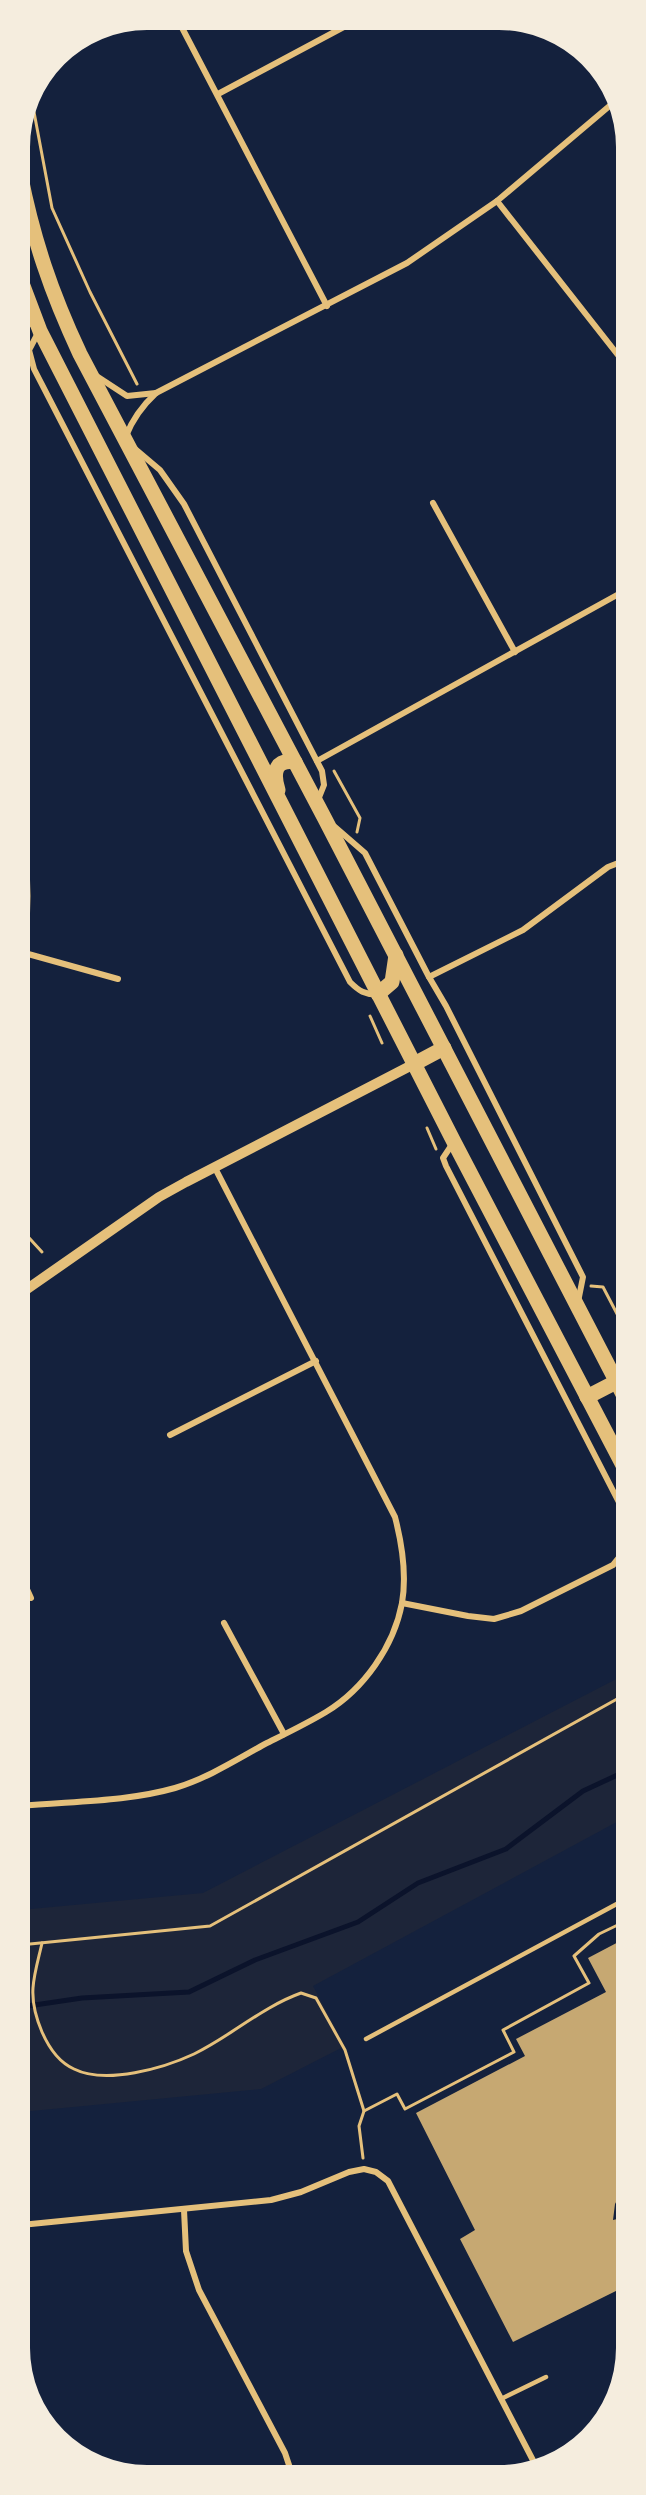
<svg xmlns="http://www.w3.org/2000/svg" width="646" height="2495" font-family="Cabin,sans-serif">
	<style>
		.green { fill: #1d2539 }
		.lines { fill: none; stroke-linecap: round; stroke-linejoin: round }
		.stream { stroke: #0b132b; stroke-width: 5 }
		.building { fill: #c6a872 }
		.path { stroke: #e5c07b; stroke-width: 3 }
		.service { stroke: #e5c07b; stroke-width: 4.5 }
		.minor { stroke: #e5c07b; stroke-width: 6 }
		.tertiary { stroke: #e5c07b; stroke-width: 10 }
		.trunk { stroke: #e5c07b; stroke-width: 15 }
	</style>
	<rect width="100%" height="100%" fill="#14213d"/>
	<polygon class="green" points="626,1674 626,1817 313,1986 345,2046 261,2089 21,2112 20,1910 203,1893"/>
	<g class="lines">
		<polyline class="stream" points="21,2007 82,1998 189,1992 255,1960 358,1922 418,1883 506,1849 583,1791 626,1771"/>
	</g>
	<polygon class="building" points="626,1938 626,2184 615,2204 613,2220 626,2217 626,2256 621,2257 626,2286 513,2342 460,2239 475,2230 416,2113 525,2056 516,2039 606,1992 588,1958"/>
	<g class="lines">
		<g class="path">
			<polyline points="31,96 52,208 90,292 137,384"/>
			<polyline points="334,771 360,818 357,832"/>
			<polyline points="370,1016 382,1043"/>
			<polyline points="427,1128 436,1149"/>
			<polyline points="20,1228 42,1252"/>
			<polyline points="591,1286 603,1287 626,1331"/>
			<path d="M42,1943C39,1957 34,1973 33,1988C32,2003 36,2018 42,2032C49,2048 58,2062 74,2069C106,2085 164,2068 194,2054C231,2036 262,2007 301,1993L316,1998L345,2050L364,2111L359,2126L363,2158"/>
			<polyline points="20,1945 210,1926 626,1694"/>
			<polyline points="364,2111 397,2094 405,2109 514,2052 503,2030 589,1983 574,1956 599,1934 626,1921"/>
		</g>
		<g class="service">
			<polyline points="366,2039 626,1899"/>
			<polyline points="501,2399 546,2377"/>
		</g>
		<g class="minor">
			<polyline points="178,20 327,306"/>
			<polyline points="218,94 355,21"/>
			<polyline points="497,201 625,364"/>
			<polyline points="20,315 34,326"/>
			<path d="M38,333L29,350L34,369L350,982C359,991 365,995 378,994"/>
			<polyline points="98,377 127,396 156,393"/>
			<path d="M126,436C133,418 142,406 156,393L407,263L497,201L613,103"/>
			<polyline points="134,448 160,470 184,504 322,771 324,785 318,800"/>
			<polyline points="433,503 515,652"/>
			<polyline points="317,761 626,590"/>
			<polyline points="335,827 365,853 429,977 446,1006 583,1277 578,1302"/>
			<path d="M20,837C30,870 30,922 20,955"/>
			<polyline points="21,952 118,979"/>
			<polyline points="429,977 523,930 608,867 626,860"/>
			<polyline points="453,1143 443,1158 446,1166 626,1516"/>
			<polyline points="170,1435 316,1361"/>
			<polyline points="20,1574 31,1598"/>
			<polyline points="402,1603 468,1616 494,1619 521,1611 613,1565 626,1549"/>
			<polyline points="224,1623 284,1734"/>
			<path d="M20,1806C71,1801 126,1802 175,1788C206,1779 236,1760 265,1744C285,1734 306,1724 326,1712C364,1689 394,1646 402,1603C407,1574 402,1544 395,1517L215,1168"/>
			<polyline points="184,2210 186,2251 199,2290 285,2453 292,2474"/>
			<polyline points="21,2225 271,2200 301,2192 349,2172 364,2169 376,2172 388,2181 537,2468"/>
		</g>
		<polyline class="tertiary" points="20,1294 159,1197 186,1182 414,1064"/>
		<g class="trunk">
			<path d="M20,173C33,239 51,292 80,354L325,819L626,1400"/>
			<polyline points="20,278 40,331 454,1142 626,1471"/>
			<path d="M278,790C273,774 274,759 295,762"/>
			<polyline points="378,994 392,982 396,955"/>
			<polyline points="414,1064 444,1048"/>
			<polyline points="587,1397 616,1382"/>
		</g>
	</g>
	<path d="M0 0H646V2495H0ZM147 30H499A117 117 0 0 1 616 147V2348A117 117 0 0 1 499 2465H147A117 117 0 0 1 30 2348V147A117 117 0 0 1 147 30Z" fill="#f5edde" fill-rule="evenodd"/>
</svg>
